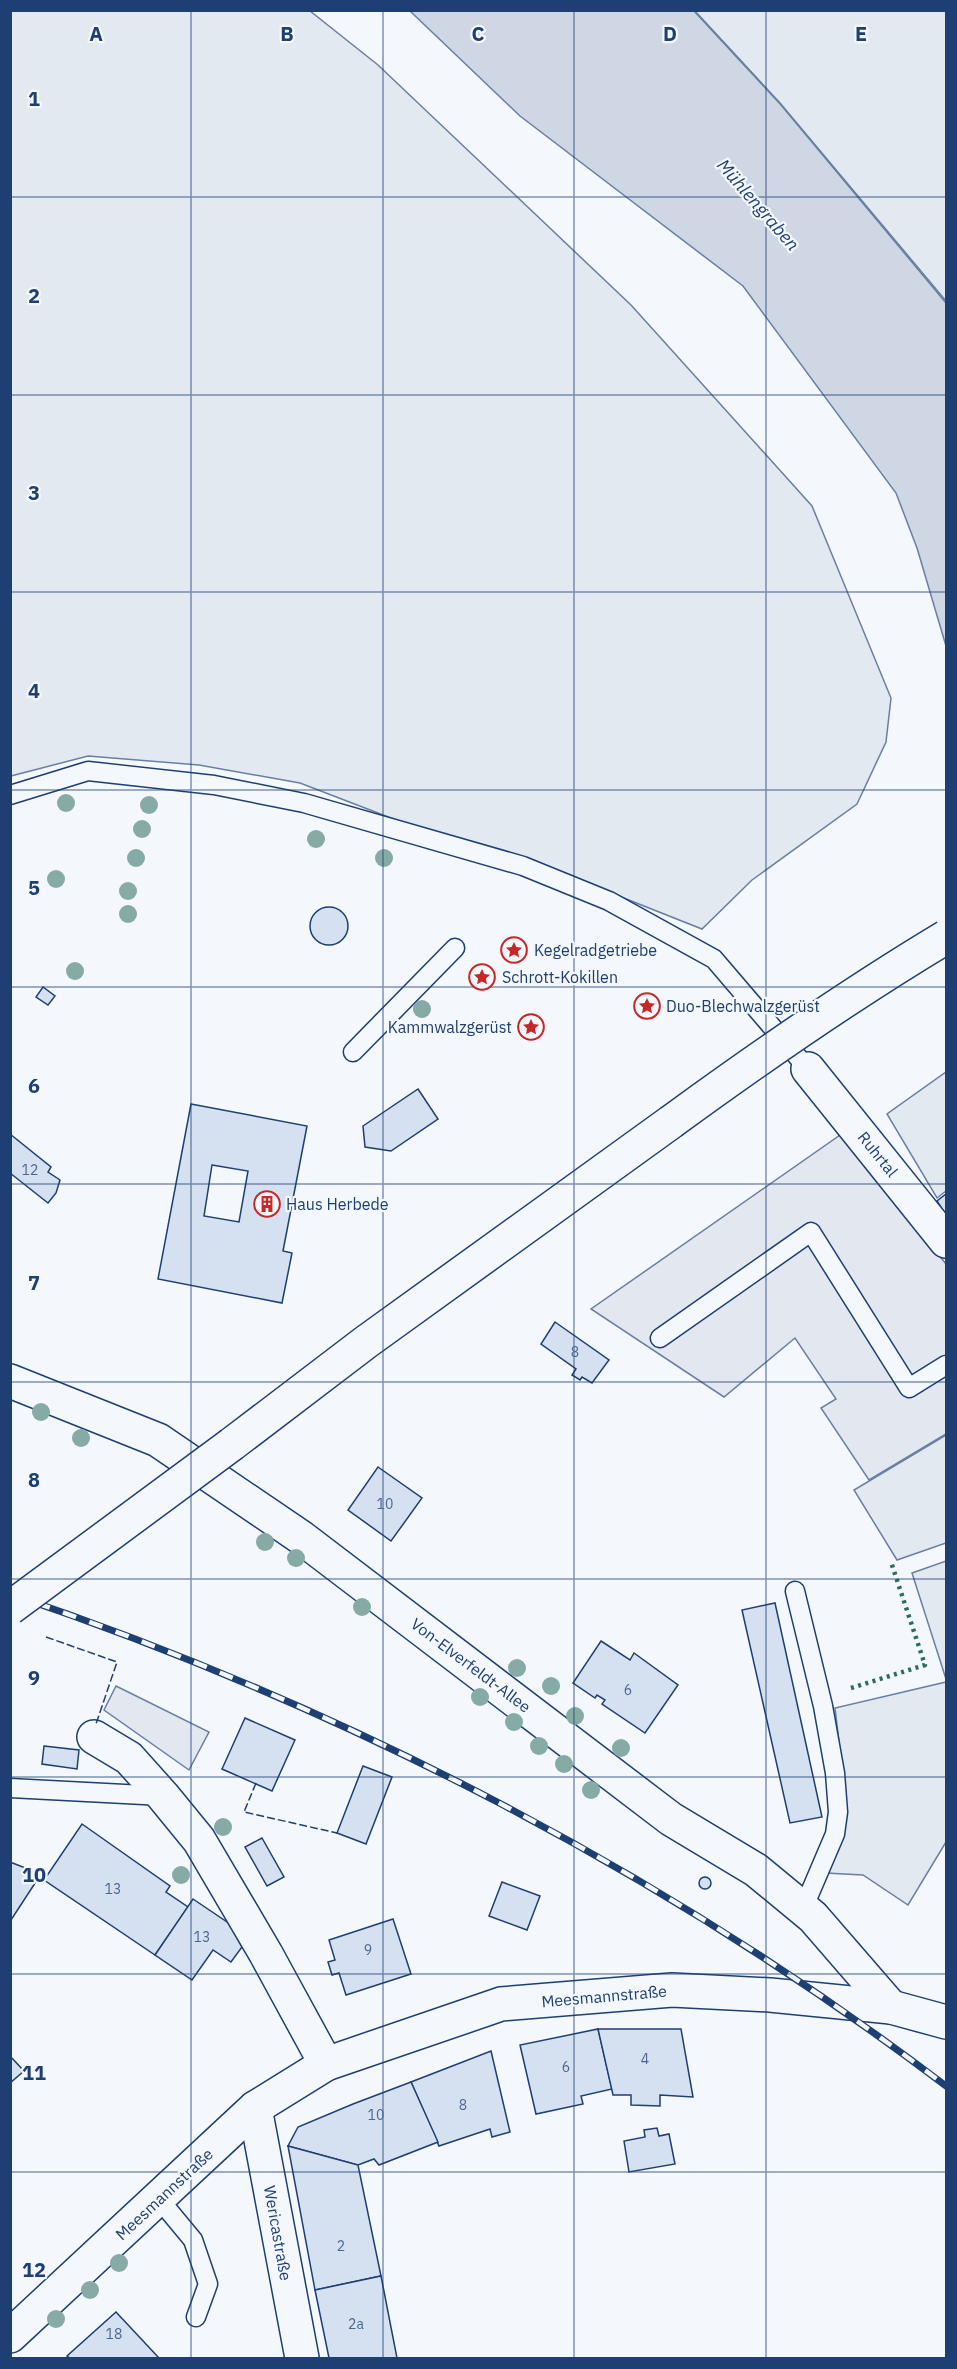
<svg xmlns="http://www.w3.org/2000/svg" width="957" height="2369" font-family="'IBM Plex Sans',sans-serif">
	<style>
		.green { fill: #e3e9f0; stroke: #687fa3; stroke-width: 1.5 }
		.parking { fill: #e3e8f0; stroke: #687fa3; stroke-width: 1.5 }
		.water { fill: #cfd7e4; stroke: #687fa3; stroke-width: 1.5 }
		.building { fill: #d5e0f0; stroke: #1d3f73; stroke-width: 1.5; fill-rule: evenodd }
		.lines { fill: none; stroke-linecap: round; stroke-linejoin: round }
		.service-casing { stroke: #1d3f73; stroke-width: 21 }
		.minor-casing { stroke: #1d3f73; stroke-width: 36 }
		.secondary-casing { stroke: #1d3f73; stroke-width: 36 }
		.service { stroke: #f4f7fb; stroke-width: 18 }
		.minor { stroke: #f4f7fb; stroke-width: 33 }
		.secondary { stroke: #f4f7fb; stroke-width: 33 }
		.rail-casing { stroke: #1d3f73; stroke-width: 7 }
		.rail { stroke: #f4f7fb; stroke-width: 4.5; stroke-dasharray: 14; stroke-linecap: butt }
		.secondary-bridge-casing { stroke: #1d3f73; stroke-width: 36; stroke-linecap: butt }
		.secondary-bridge { stroke: #f4f7fb; stroke-width: 33 }
		.hedge { stroke: #2c6c60; stroke-width: 4.5; stroke-dasharray: 3 4.5; stroke-linecap: butt }
		.fence { stroke: #1d3f73; stroke-width: 1.5; stroke-dasharray: 8 3; stroke-linecap: butt }
		.tree { fill: #86aba6 }
		.grid { fill: none; stroke: #1d3f73; stroke-width: 1.5; stroke-opacity: 0.55 }
		.labels { text-anchor: middle; stroke-width: 4.5; stroke-linejoin: round; paint-order: stroke }
		.number-label { font-size: 14px; fill: #4b6792 }
		.poi-label { font-size: 16px; fill: #1d3f73; stroke: #f4f7fb; text-anchor: start }
		.street-label { font-size: 16px; fill: #1d3f73; stroke: #f4f7fb }
		.water-label { font-size: 18px; font-style: italic; fill: #1d3f73; stroke: #f4f7fb }
		.grid-label { font-size: 20px; text-anchor: middle; font-weight: bold; fill: #1d3f73; stroke: #f4f7fb; stroke-width: 4.5; stroke-linejoin: round; paint-order: stroke }
	</style>
	<rect width="100%" height="100%" fill="#f4f7fb"/>
	<g class="green">
		<polygon points="11,11 310,11 378,65 631,305 812,506 891,698 886,742 857,804 752,880 702,929 528,860 404,823 300,783 199,765 88,756 11,776"/>
		<polygon points="695,11 946,11 946,301 780,103"/>
		<polygon points="946,1072 946,1191 937,1198 887,1114"/>
		<polygon points="946,1435 946,1543 897,1560 854,1490"/>
		<polygon points="946,1561 946,1679 912,1573"/>
		<polygon points="946,1682 946,1842 908,1905 863,1875 826,1873 847,1809 835,1708"/>
	</g>
	<g class="parking">
		<polygon points="843,1133 946,1264 946,1434 869,1480 821,1408 836,1399 795,1338 724,1397 591,1309"/>
		<polygon points="116,1686 209,1732 189,1770 104,1710"/>
	</g>
	<polygon class="water" points="410,11 694,11 781,105 946,303 946,646 917,548 896,493 743,286 520,116"/>
	<g class="building">
		<circle cx="329" cy="926" r="19"/>
		<polygon points="43,987 55,996 48,1005 36,997"/>
		<polygon points="418,1089 438,1119 391,1151 365,1147 363,1126"/>
		<path d="M191,1104L307,1126L283,1251L292,1253L282,1303L158,1279ZM212,1165L248,1171L239,1222L204,1216Z"/>
		<polygon points="10,1134 51,1167 48,1172 60,1180 56,1193 48,1203 10,1173"/>
		<polygon points="946,1194 946,1215 937,1201"/>
		<polygon points="555,1322 609,1360 592,1383 582,1377 580,1380 572,1375 576,1369 541,1344"/>
		<polygon points="378,1467 422,1498 391,1541 348,1510"/>
		<polygon points="775,1603 822,1817 790,1823 742,1610"/>
		<polygon points="601,1641 630,1660 634,1653 678,1685 645,1733 602,1704 605,1700 597,1695 595,1698 573,1683"/>
		<polygon points="245,1718 295,1740 272,1791 222,1769"/>
		<polygon points="44,1746 79,1750 77,1769 42,1764"/>
		<polygon points="363,1766 392,1777 366,1844 337,1833"/>
		<polygon points="82,1824 170,1886 166,1892 188,1907 155,1955 44,1880"/>
		<polygon points="262,1838 284,1877 267,1886 245,1847"/>
		<polygon points="10,1862 41,1874 11,1920 10,1920"/>
		<circle cx="705" cy="1883" r="6"/>
		<polygon points="502,1882 540,1896 527,1930 489,1916"/>
		<polygon points="193,1899 230,1924 242,1947 231,1962 213,1950 192,1980 155,1955"/>
		<polygon points="393,1919 411,1974 346,1995 339,1973 332,1975 328,1962 335,1960 329,1940"/>
		<polygon points="598,2029 612,2089 581,2096 583,2104 536,2114 520,2045"/>
		<polygon points="598,2029 681,2029 693,2097 660,2095 660,2106 631,2105 631,2095 613,2095"/>
		<polygon points="491,2051 510,2132 492,2137 490,2129 439,2146 411,2082"/>
		<polygon points="10,2056 24,2071 10,2083"/>
		<polygon points="411,2082 438,2142 379,2165 374,2159 358,2165 288,2146 298,2127 353,2104"/>
		<polygon points="657,2128 659,2136 669,2134 675,2164 629,2172 624,2141 645,2137 644,2130"/>
		<polygon points="288,2146 358,2165 381,2276 315,2290"/>
		<polygon points="381,2276 397,2358 329,2358 315,2290"/>
		<polygon points="116,2312 159,2358 70,2358 67,2356"/>
	</g>
	<g class="lines">
		<g class="service-casing">
			<g id="service">
				<polyline points="10,795 88,771 214,785 304,803 523,866 609,901 714,959 808,1069"/>
				<polyline points="353,1052 455,948"/>
				<polyline points="660,1338 811,1232 909,1388 946,1365"/>
				<polyline points="795,1591 823,1706 835,1773 838,1812 835,1834 803,1909"/>
				<polyline points="10,1788 163,1796"/>
				<polyline points="159,2199 193,2240 208,2284 196,2317"/>
			</g>
		</g>
		<g class="minor-casing">
			<g id="minor">
				<polyline points="808,1069 946,1241"/>
				<polyline points="10,1381 158,1440 302,1538 671,1819 756,1870 813,1917 891,2007"/>
				<polyline points="94,1737 129,1758 163,1796 199,1840 266,1954 326,2064"/>
				<polyline points="255,2108 302,2358"/>
				<polyline points="10,2336 255,2108 326,2064 501,2004 672,1990 770,1995 891,2007 946,2022"/>
			</g>
		</g>
		<g class="secondary-casing">
			<polyline id="secondary" points="232,1444 366,1342 671,1122"/>
		</g>
		<use href="#service" class="service"/>
		<use href="#minor" class="minor"/>
		<use href="#secondary" class="secondary"/>
		<g class="rail-casing">
			<path id="rail" d="M10,1594C345,1707 665,1873 946,2086"/>
		</g>
		<use href="#rail" class="rail"/>
		<g class="secondary-bridge-casing">
			<g id="secondary-bridge">
				<path d="M671,1122C760,1057 851,994 946,937"/>
				<polyline points="10,1608 232,1444"/>
			</g>
		</g>
		<use href="#secondary-bridge" class="secondary-bridge"/>
		<polyline class="hedge" points="851,1688 925,1665 891,1562"/>
		<g class="fence">
			<polyline points="46,1637 117,1662 96,1724"/>
			<polyline points="256,1783 244,1812 337,1833"/>
		</g>
	</g>
	<g class="tree">
		<circle cx="66" cy="803" r="9"/>
		<circle cx="149" cy="805" r="9"/>
		<circle cx="142" cy="829" r="9"/>
		<circle cx="316" cy="839" r="9"/>
		<circle cx="136" cy="858" r="9"/>
		<circle cx="384" cy="858" r="9"/>
		<circle cx="56" cy="879" r="9"/>
		<circle cx="128" cy="891" r="9"/>
		<circle cx="128" cy="914" r="9"/>
		<circle cx="75" cy="971" r="9"/>
		<circle cx="422" cy="1009" r="9"/>
		<circle cx="41" cy="1412" r="9"/>
		<circle cx="81" cy="1438" r="9"/>
		<circle cx="265" cy="1542" r="9"/>
		<circle cx="296" cy="1558" r="9"/>
		<circle cx="362" cy="1607" r="9"/>
		<circle cx="517" cy="1668" r="9"/>
		<circle cx="551" cy="1686" r="9"/>
		<circle cx="480" cy="1697" r="9"/>
		<circle cx="575" cy="1716" r="9"/>
		<circle cx="514" cy="1722" r="9"/>
		<circle cx="539" cy="1746" r="9"/>
		<circle cx="621" cy="1748" r="9"/>
		<circle cx="564" cy="1764" r="9"/>
		<circle cx="591" cy="1790" r="9"/>
		<circle cx="223" cy="1827" r="9"/>
		<circle cx="181" cy="1875" r="9"/>
		<circle cx="119" cy="2263" r="9"/>
		<circle cx="90" cy="2290" r="9"/>
		<circle cx="56" cy="2319" r="9"/>
	</g>
	<path class="grid" d="M191,10V2358M383,10V2358M574,10V2358M766,10V2358M10,197H946M10,395H946M10,592H946M10,790H946M10,987H946M10,1184H946M10,1382H946M10,1579H946M10,1777H946M10,1974H946M10,2172H946"/>
	<defs>
		<g id="sight-ring" transform="scale(1.35)"><circle r="9.5" fill="#f4f7fb" stroke="#c62828" stroke-width="1.5"/><path d="M0-6L1.8-2.2L6-1.7L2.9 1.2L3.7 5.4L0 3.3L-3.7 5.4L-2.9 1.2L-6-1.7L-1.8-2.2Z" fill="#c62828"/></g>
		<g id="building-ring" transform="scale(1.35)"><circle r="9.5" fill="#f4f7fb" stroke="#c62828" stroke-width="1.5"/><path d="M-4-6H4V6H1V3H-1V6H-4ZM-2.5-4.3h1.7v1.8h-1.7ZM.8-4.3h1.7v1.8H.8ZM-2.5-1h1.7V.8h-1.7ZM.8-1h1.7V.8H.8Z" fill="#c62828"/></g>
	</defs>
	<g fill-rule="evenodd">
		<use href="#sight-ring" x="514" y="950"/>
		<use href="#sight-ring" x="482" y="977"/>
		<use href="#sight-ring" x="647" y="1006"/>
		<use href="#sight-ring" x="531" y="1027"/>
		<use href="#building-ring" x="267" y="1204"/>
	</g>
	<g class="labels">
		<g class="number-label">
			<text x="30" y="1175">12</text>
			<text x="575" y="1357">8</text>
			<text x="385" y="1509">10</text>
			<text x="628" y="1695">6</text>
			<text x="113" y="1894">13</text>
			<text x="202" y="1942">13</text>
			<text x="368" y="1955">9</text>
			<text x="645" y="2064">4</text>
			<text x="566" y="2072">6</text>
			<text x="463" y="2110">8</text>
			<text x="376" y="2120">10</text>
			<text x="341" y="2251">2</text>
			<text x="356" y="2329">2a</text>
			<text x="114" y="2339">18</text>
		</g>
		<g class="poi-label">
			<text x="534" y="956">Kegelradgetriebe</text>
			<text x="502" y="983">Schrott-Kokillen</text>
			<text x="666" y="1012">Duo-Blechwalzgerüst</text>
			<text x="512" y="1033" text-anchor="end">Kammwalzgerüst</text>
			<text x="286" y="1210">Haus Herbede</text>
		</g>
		<g class="street-label">
			<text transform="translate(878 1154) rotate(51)" y="6">Ruhrtal</text>
			<text transform="translate(471 1665) rotate(37)" y="6">Von-Elverfeldt-Allee</text>
			<text transform="translate(604 1996) rotate(-5)" y="6">Meesmannstraße</text>
			<text transform="translate(164 2194) rotate(-43)" y="6">Meesmannstraße</text>
			<text transform="translate(278 2233) rotate(80)" y="6">Wericastraße</text>
		</g>
		<g class="water-label">
			<text transform="translate(758 205) rotate(49)" y="6">Mühlengraben</text>
		</g>
	</g>
	<g class="grid-label">
		<text x="96" y="41">A</text>
		<text x="287" y="41">B</text>
		<text x="478" y="41">C</text>
		<text x="670" y="41">D</text>
		<text x="861" y="41">E</text>
		<text x="34" y="106">1</text>
		<text x="34" y="303">2</text>
		<text x="34" y="500">3</text>
		<text x="34" y="698">4</text>
		<text x="34" y="895">5</text>
		<text x="34" y="1093">6</text>
		<text x="34" y="1290">7</text>
		<text x="34" y="1487">8</text>
		<text x="34" y="1685">9</text>
		<text x="34" y="1882">10</text>
		<text x="34" y="2080">11</text>
		<text x="34" y="2277">12</text>
	</g>
	<rect width="957" height="2369" fill="none" stroke="#1d3f73" stroke-width="24"/>
</svg>
